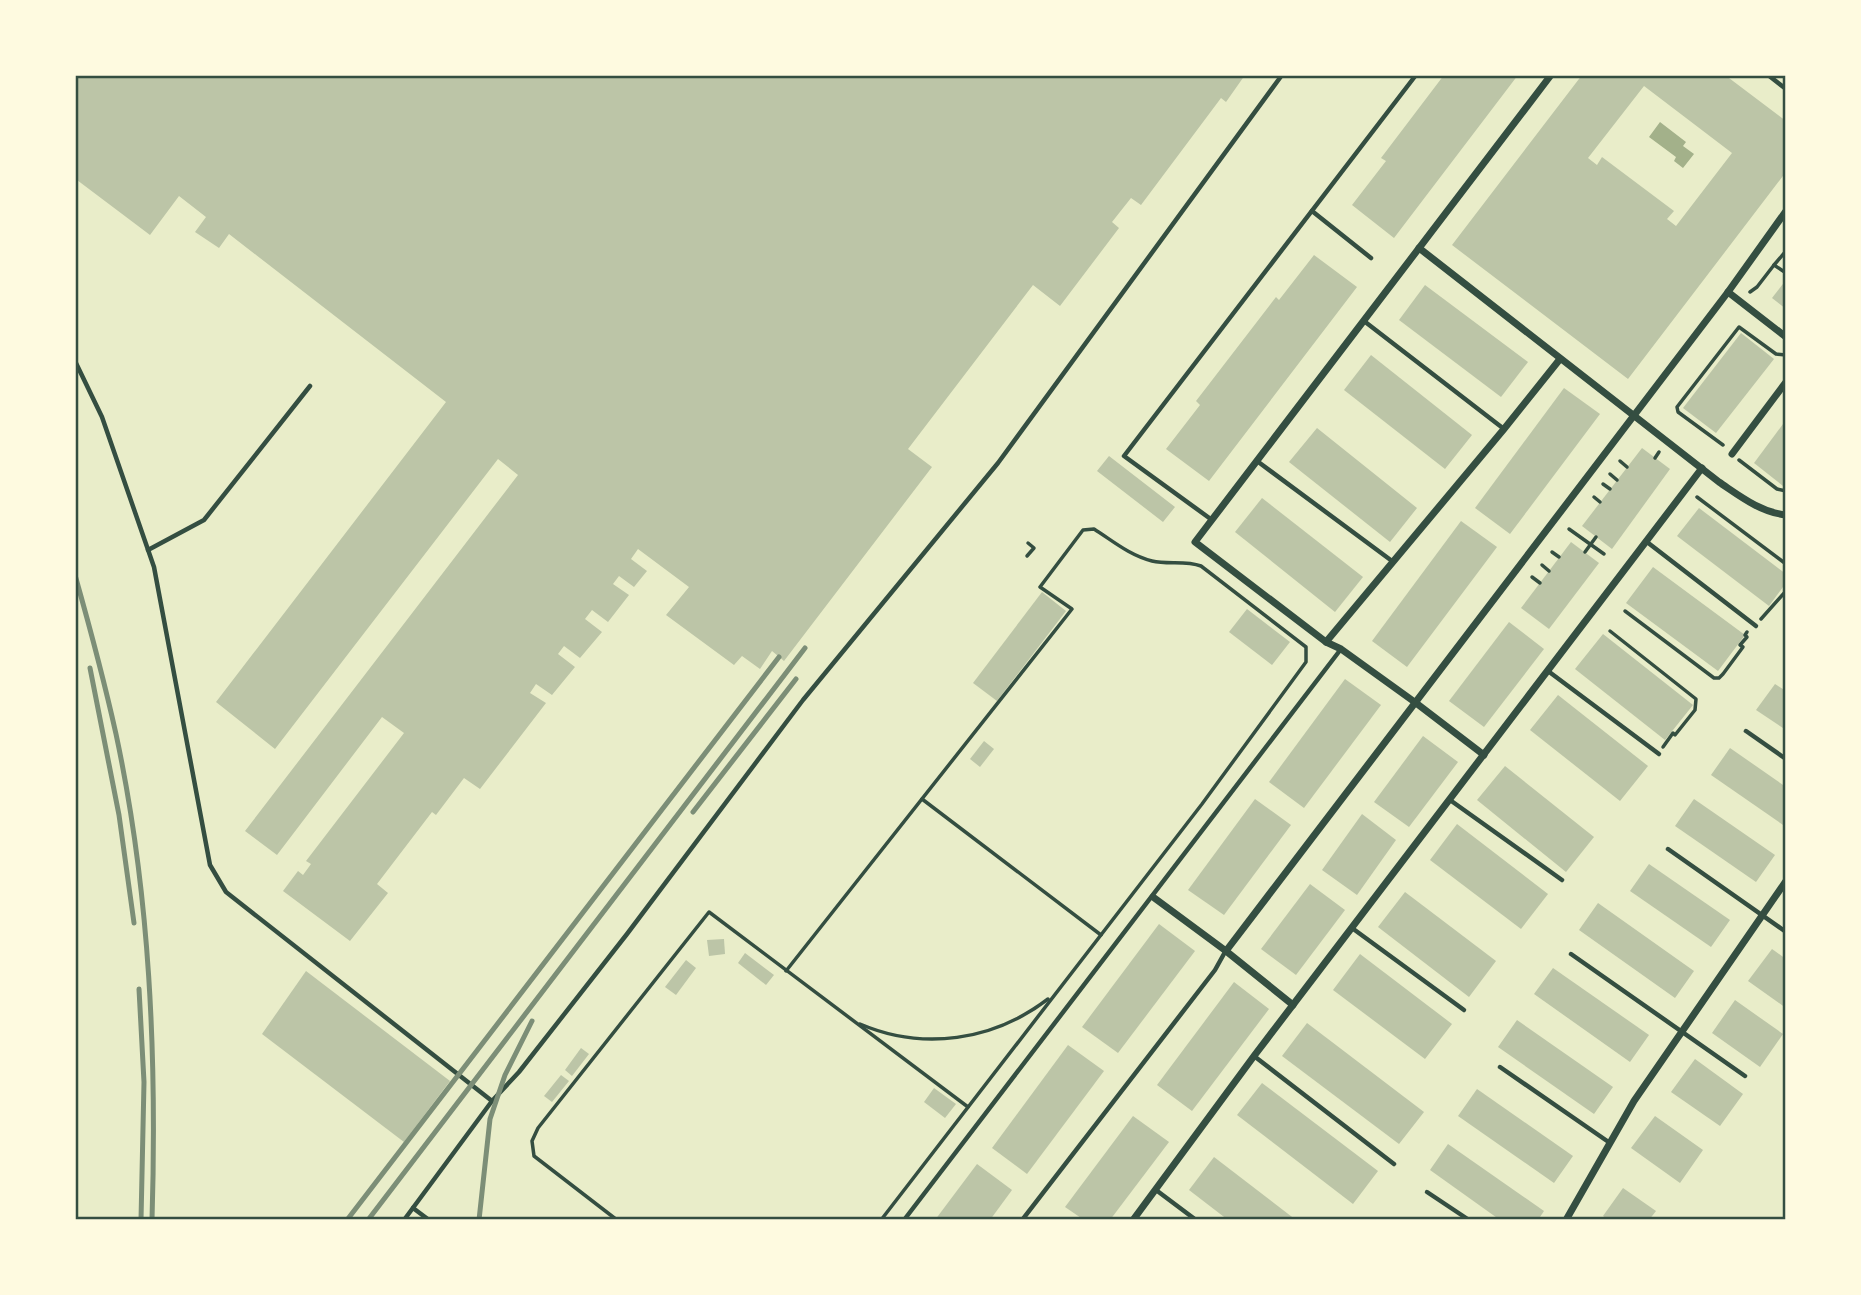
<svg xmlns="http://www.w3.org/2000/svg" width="1861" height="1295" font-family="'Roboto Condensed',sans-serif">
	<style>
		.water { fill: #a3b18a }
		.building { fill: #bcc5a7; fill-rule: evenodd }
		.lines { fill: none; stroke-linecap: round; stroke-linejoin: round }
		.path { stroke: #344e41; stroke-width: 3.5 }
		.service { stroke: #344e41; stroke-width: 4.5 }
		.minor { stroke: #344e41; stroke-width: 7 }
		.rail { stroke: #7c8e77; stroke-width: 5 }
		.neatline { fill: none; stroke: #344e41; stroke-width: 2.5 }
	</style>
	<rect width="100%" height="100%" fill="#e9edc9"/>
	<polygon class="water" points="1660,122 1686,142 1683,146 1694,154 1683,168 1674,161 1676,157 1649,137"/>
	<g class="building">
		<polygon points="77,75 1245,75 1226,102 1221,98 1141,205 1131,198 1112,222 1119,228 1060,306 1033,285 908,449 932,467 784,661 772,651 760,669 742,656 734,665 666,615 689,587 638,549 631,559 647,571 634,587 619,576 613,584 629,595 608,622 592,610 585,619 602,632 580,658 564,646 558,654 575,667 552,695 536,684 530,693 546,703 480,789 464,778 436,815 432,812 377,884 388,893 350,941 283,891 298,871 303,875 311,864 306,861 404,733 382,717 277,855 245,831 518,475 498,459 275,749 216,702 446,402 229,234 219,248 195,232 206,217 179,196 150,235 77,180 75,183 75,78"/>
		<polygon points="1444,75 1518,75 1394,238 1352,205 1386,161 1381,158"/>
		<path d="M1582,75H1725L1786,121V172L1628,379L1452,245ZM1644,86L1732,153L1676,226L1667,219L1674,211L1602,157L1597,165L1588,158Z"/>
		<polygon points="1314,255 1357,287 1209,481 1166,449 1200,405 1196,401 1276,297 1279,300"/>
		<polygon points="1786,280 1786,309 1772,298"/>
		<polygon points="1425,285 1528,362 1501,397 1399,320"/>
		<polygon points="1741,333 1774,359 1716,433 1683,408"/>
		<polygon points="1371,355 1472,435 1445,469 1344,390"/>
		<polygon points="1564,388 1600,414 1510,534 1475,508"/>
		<polygon points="1786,420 1786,483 1783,486 1754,463"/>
		<polygon points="1317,428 1417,508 1390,542 1289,462"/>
		<polygon points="1642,448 1670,469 1612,549 1582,526"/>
		<polygon points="1109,456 1175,507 1163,522 1097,471"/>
		<polygon points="1262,498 1363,577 1335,612 1235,532"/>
		<polygon points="1699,508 1786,574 1786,583 1769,606 1677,536"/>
		<polygon points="1461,521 1497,547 1407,667 1372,641"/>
		<polygon points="1571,542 1599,563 1549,629 1521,608"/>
		<polygon points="1653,567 1745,635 1718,671 1626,603"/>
		<polygon points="1042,592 1066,611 997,701 973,683"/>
		<polygon points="1247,609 1290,642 1272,665 1229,632"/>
		<polygon points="1509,622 1544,649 1484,727 1449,701"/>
		<polygon points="1603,634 1693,705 1665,740 1575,669"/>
		<polygon points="1345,679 1381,705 1304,808 1269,782"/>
		<polygon points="1775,684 1786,691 1786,730 1756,710"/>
		<polygon points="1558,695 1648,766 1620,801 1530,730"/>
		<polygon points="1423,736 1458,762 1409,827 1374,802"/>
		<polygon points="984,741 994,749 980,767 970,759"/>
		<polygon points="1730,748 1786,787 1786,827 1711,775"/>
		<polygon points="1505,766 1594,837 1566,872 1477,800"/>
		<polygon points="1255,799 1291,825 1224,915 1188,890"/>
		<polygon points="1694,799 1775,855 1756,882 1675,826"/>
		<polygon points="1362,814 1396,840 1357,895 1322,870"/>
		<polygon points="1457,824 1548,894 1521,929 1430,860"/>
		<polygon points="1649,864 1730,920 1711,947 1630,891"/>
		<polygon points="1310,884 1345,910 1296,975 1261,949"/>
		<polygon points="1405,892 1496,961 1469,997 1378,927"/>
		<polygon points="1598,903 1694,971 1675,998 1579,930"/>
		<polygon points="1159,924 1195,951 1118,1053 1082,1027"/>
		<polygon points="724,939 725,954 709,956 707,940"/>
		<polygon points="1772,949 1786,959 1786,1008 1748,981"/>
		<polygon points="745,953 774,975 766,985 738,963"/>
		<polygon points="1360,954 1452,1024 1425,1059 1333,990"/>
		<polygon points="686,960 696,968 676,995 665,987"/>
		<polygon points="1553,968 1649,1035 1630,1062 1534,994"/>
		<polygon points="306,971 450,1081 404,1142 262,1034"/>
		<polygon points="1234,982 1269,1009 1192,1111 1157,1085"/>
		<polygon points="1735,1000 1783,1034 1760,1067 1712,1033"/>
		<polygon points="1517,1020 1613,1087 1594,1114 1498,1047"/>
		<polygon points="1307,1023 1424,1112 1399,1144 1282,1056"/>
		<polygon points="1068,1045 1104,1071 1027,1174 992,1148"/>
		<polygon points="581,1048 589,1054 572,1076 565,1070"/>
		<polygon points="1695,1059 1743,1094 1720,1126 1671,1092"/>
		<polygon points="561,1075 569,1081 552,1102 544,1096"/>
		<polygon points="1262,1083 1378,1171 1353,1204 1237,1115"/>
		<polygon points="934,1088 956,1104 945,1118 924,1102"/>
		<polygon points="1477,1089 1573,1156 1554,1183 1458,1116"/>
		<polygon points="1133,1116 1169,1142 1110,1220 1084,1220 1065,1207"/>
		<polygon points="1655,1116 1703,1150 1680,1183 1631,1148"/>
		<polygon points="1448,1144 1544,1211 1538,1220 1500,1220 1430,1170"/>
		<polygon points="1214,1157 1296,1220 1228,1220 1189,1190"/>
		<polygon points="977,1164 1012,1190 990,1220 935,1220"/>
		<polygon points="1623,1188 1656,1211 1649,1220 1608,1220 1603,1216"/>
	</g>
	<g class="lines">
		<g class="path">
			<polyline points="1774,265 1786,251"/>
			<polyline points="1750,292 1757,287 1774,265 1786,273"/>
			<polyline points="1723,445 1678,412 1677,407 1739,327 1776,354 1786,355"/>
			<polyline points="1655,458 1659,452"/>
			<polyline points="1739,460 1777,489 1786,491"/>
			<polyline points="1620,461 1627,467"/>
			<polyline points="1610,474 1617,480"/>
			<polyline points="1603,484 1610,489"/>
			<polyline points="1594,497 1600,502"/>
			<polyline points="1697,497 1786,564"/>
			<polyline points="1569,529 1604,554"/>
			<polyline points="1552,552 1559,557"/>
			<polyline points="1585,552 1596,537"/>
			<polyline points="1027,556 1034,548 1028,543"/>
			<polyline points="1542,565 1549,571"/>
			<polyline points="1532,577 1540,583"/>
			<polyline points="1625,611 1714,678 1719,678 1723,674 1743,647 1740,645 1747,637 1745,635 1747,632"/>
			<polyline points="1761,619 1786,591"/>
			<polyline points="1610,631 1696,699 1695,710 1675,735 1673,733 1663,747"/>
			<polyline points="922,799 1101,935"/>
			<path d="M786,971L1072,609L1040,587L1083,530L1094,529C1113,541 1129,555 1152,561C1168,565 1185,560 1201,566L1306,647V662L1202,804L881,1220"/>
			<path d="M860,1024C923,1051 993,1041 1048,999"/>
			<polyline points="617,1220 534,1156 532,1141 538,1128 709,912 968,1107"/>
		</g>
		<g class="service">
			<polyline points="1768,75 1786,89"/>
			<polyline points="1312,211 1371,258"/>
			<polyline points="1364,321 1504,429"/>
			<polyline points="75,361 102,417 154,567 210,865 226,892 492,1101 404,1220"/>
			<polyline points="1257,461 1392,561"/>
			<polyline points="1212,520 1124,456 1416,75"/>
			<polyline points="1647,542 1756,626"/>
			<polyline points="148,550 204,520 310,386"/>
			<polyline points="1548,671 1659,754"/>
			<polyline points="1746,731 1786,759"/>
			<polyline points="1450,800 1562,880"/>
			<polyline points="1668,849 1786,932"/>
			<polyline points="1352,928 1464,1010"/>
			<polyline points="1571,954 1745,1076"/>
			<polyline points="1254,1056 1394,1164"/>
			<polyline points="1500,1067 1610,1143"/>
			<polyline points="492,1101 519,1072 627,934 803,700 998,463 1282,75"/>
			<polyline points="1156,1190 1196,1220"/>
			<polyline points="1427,1192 1469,1220"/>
			<polyline points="413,1208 429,1220"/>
			<polyline points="904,1220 1341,649"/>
			<polyline points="1022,1220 1215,970 1225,952"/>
		</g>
		<g class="minor">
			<path d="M1419,248L1719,482C1740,496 1760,512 1786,515"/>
			<polyline points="1728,292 1786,337"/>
			<polyline points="1732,454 1786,382"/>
			<polyline points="1326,642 1504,429 1560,359"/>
			<polyline points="1484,755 1416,703 1341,649 1326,642 1195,542 1551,75"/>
			<polyline points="1153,897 1226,951 1293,1005"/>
			<polyline points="1226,951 1728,292 1786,211"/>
			<polyline points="1133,1220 1254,1056 1702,468"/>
			<polyline points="1566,1220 1634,1101 1786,881"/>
		</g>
		<g class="rail">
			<path d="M75,575C90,628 104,680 116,734C150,893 157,1057 152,1220"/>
			<polyline points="90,668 119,815 134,923"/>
			<polyline points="693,812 796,679"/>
			<polyline points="139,989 144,1082 141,1220"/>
			<polyline points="347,1220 779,657"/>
			<polyline points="368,1220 805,648"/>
			<polyline points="479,1220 490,1119 505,1075 532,1021"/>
		</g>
	</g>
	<rect width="1861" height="1295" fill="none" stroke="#fefae0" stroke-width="154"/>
	<rect x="77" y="77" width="1707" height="1141" class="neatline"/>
</svg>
